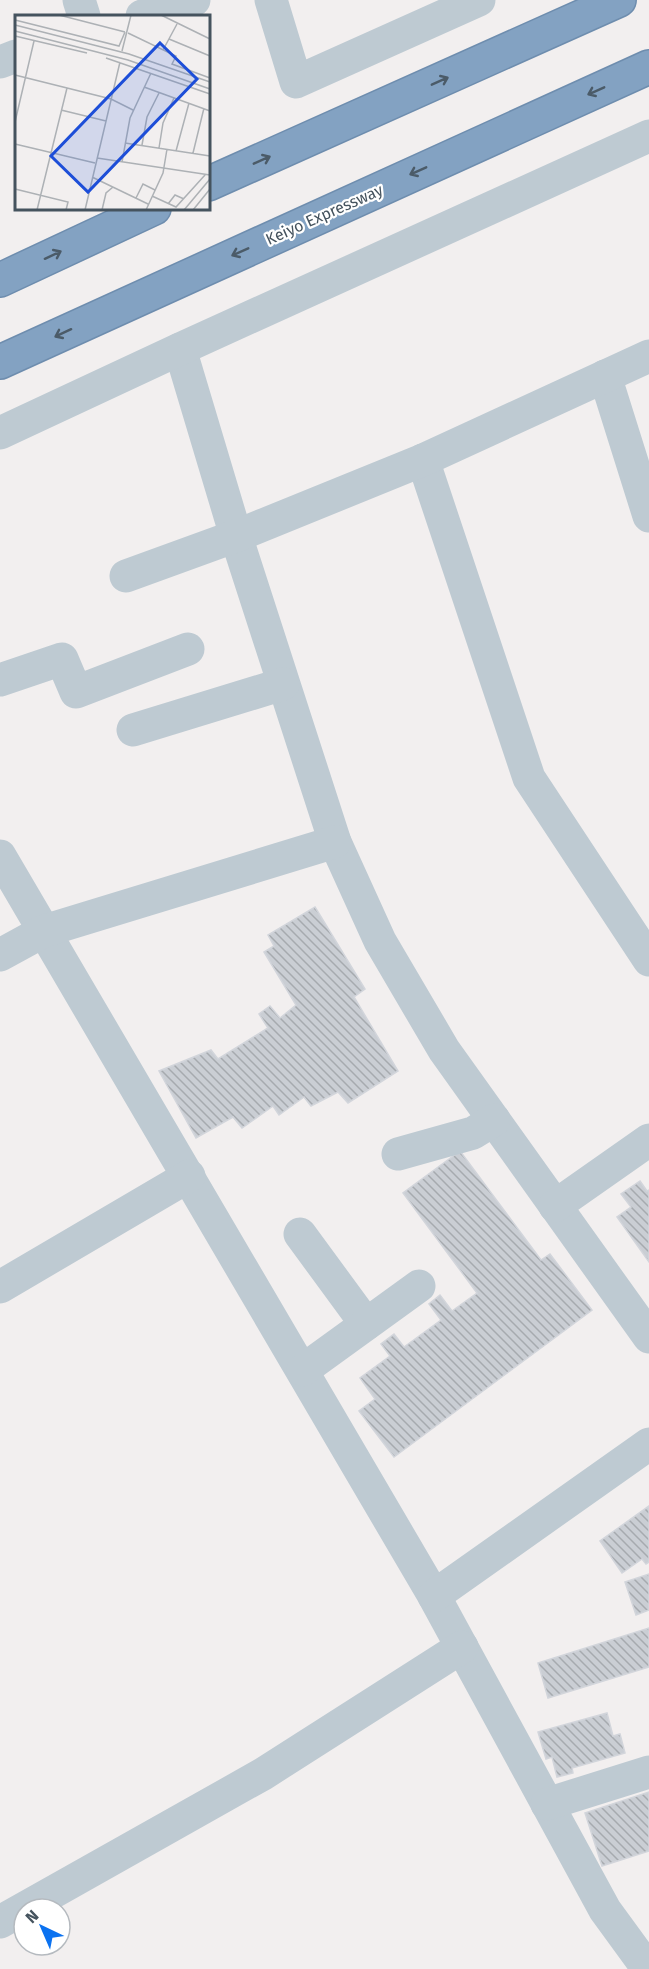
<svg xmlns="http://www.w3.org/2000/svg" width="649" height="1969" font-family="'Fira Sans',sans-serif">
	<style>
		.building { fill: url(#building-back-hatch); stroke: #d2d5db; stroke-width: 1.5 }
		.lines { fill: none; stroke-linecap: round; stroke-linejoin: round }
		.highway-casing { stroke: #6e8dae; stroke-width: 36 }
		.minor { stroke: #becad2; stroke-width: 33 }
		.highway { stroke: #83a2c2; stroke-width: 33 }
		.oneway { stroke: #4b5b68 }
		.labels { text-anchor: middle; stroke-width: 4.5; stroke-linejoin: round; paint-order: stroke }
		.street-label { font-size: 16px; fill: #45535e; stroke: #fff }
		.inset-road { fill: none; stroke: #adb1b5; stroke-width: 1.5 }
		.view { fill: #1d4ed8; fill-opacity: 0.15; stroke: #1d4ed8; stroke-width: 3 }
		.inset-edge { fill: none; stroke: #45535e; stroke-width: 3 }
	</style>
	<defs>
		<pattern id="building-back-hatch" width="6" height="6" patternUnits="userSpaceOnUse" patternTransform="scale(1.5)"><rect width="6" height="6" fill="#caced4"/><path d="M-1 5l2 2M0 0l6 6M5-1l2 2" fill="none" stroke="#a6aaaf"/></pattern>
	</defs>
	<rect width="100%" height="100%" fill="#f2efef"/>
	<g class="building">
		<polygon points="315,907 365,989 354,997 398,1071 348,1103 338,1092 311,1106 304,1097 279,1115 273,1106 242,1128 233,1117 196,1138 159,1071 211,1050 218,1059 268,1028 259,1014 270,1006 280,1018 296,1005 264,952 274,946 268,935"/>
		<polygon points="460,1151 541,1260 550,1254 592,1310 394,1457 359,1411 375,1399 360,1378 390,1356 381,1344 394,1334 404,1347 441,1320 429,1304 440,1295 452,1311 477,1293 403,1193"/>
		<polygon points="640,1181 647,1191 649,1190 649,1262 617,1217 631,1207 621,1194"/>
		<polygon points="649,1506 649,1562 646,1564 642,1559 622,1573 600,1541"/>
		<polygon points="649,1574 649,1610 636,1615 625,1582"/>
		<polygon points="649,1628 649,1667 548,1698 538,1663"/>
		<polygon points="607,1713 613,1736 620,1734 625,1753 572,1768 573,1773 557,1777 552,1757 546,1759 538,1732"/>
		<polygon points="649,1792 649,1851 602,1866 585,1813"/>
	</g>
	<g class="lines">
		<g class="highway-casing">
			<g id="highway">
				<polyline points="208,184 619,0"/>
				<polyline points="0,280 154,208"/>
				<polyline points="0,362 649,67"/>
			</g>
		</g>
		<g class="minor">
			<polyline points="79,0 84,16"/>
			<polyline points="271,0 296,82 479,0"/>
			<polyline points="142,16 194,0"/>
			<polyline points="0,62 16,56"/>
			<polyline points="180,349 236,536 335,842 380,941 444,1050 649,1337"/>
			<polyline points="605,376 649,516"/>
			<polyline points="0,433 180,349 649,136"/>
			<polyline points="423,460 529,778 649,960"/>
			<polyline points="126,576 236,536 423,460 649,356"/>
			<polyline points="0,680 62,659 76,692 188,649"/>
			<polyline points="133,730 283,684"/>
			<polyline points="0,856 434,1596 605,1910 648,1969"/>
			<polyline points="0,955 44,931 335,842"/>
			<polyline points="398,1154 473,1133 494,1120"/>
			<polyline points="555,1206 649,1140"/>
			<polyline points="300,1234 366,1324"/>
			<polyline points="0,1287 189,1176"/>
			<polyline points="303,1370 419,1286"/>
			<polyline points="434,1596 649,1444"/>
			<polyline points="547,1804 649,1772"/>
			<polyline points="0,1922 263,1774 462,1647"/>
		</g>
		<use href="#highway" class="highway"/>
	</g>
	<defs><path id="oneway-shaft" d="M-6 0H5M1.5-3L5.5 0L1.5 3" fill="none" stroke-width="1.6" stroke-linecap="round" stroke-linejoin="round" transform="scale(1.5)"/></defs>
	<g class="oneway">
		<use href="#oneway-shaft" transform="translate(440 81) rotate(-24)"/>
		<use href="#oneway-shaft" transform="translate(596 91) rotate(156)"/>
		<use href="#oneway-shaft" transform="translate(262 160) rotate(-24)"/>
		<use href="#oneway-shaft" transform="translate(418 171) rotate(156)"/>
		<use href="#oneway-shaft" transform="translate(240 252) rotate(156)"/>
		<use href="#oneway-shaft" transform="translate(53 255) rotate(-25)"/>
		<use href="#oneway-shaft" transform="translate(63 333) rotate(155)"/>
	</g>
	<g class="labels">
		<g class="street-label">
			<text transform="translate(324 214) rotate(-24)" y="6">Keiyo Expressway</text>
		</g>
	</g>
	<g transform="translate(15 15)">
		<rect width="195" height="195" fill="#f2efef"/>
		<path class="inset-road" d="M44,0L110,17M146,0L195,24M0,5L104,31L110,17M0,10L114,39L195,67M0,16L113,45L195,74M113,18L161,41L157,49L195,63M0,21L72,38M154,24L195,41M148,35L162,9M107,36L116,0M91,43L195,79M0,60L96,84L118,95M129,72L195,96M46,95L91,106M0,107L19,26M110,128L195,141M0,129L80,148M127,130L132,102L144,78M144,133L148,108L159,83M161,136L174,88M178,138L189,93M82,143L195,160M107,147L115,103L136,58M77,162L133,189M0,174L53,187L51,195M137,181L161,192L190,160M121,183L128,169L140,175M153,189L160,180L169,184M22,195L52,73M70,195L105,47M87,195L91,178L98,172M131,195L148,158L152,134M169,195L195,164M178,195L195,174"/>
		<path class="view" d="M145,28L182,64L73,177L36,141Z"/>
		<rect width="195" height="195" class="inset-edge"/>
	</g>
	<g transform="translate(42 1927) rotate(316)"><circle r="28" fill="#ffffff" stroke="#b5babf" stroke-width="1.5"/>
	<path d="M0-4.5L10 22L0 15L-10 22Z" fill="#0b72f0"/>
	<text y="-9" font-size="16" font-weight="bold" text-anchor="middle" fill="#45535e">N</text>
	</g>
</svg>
